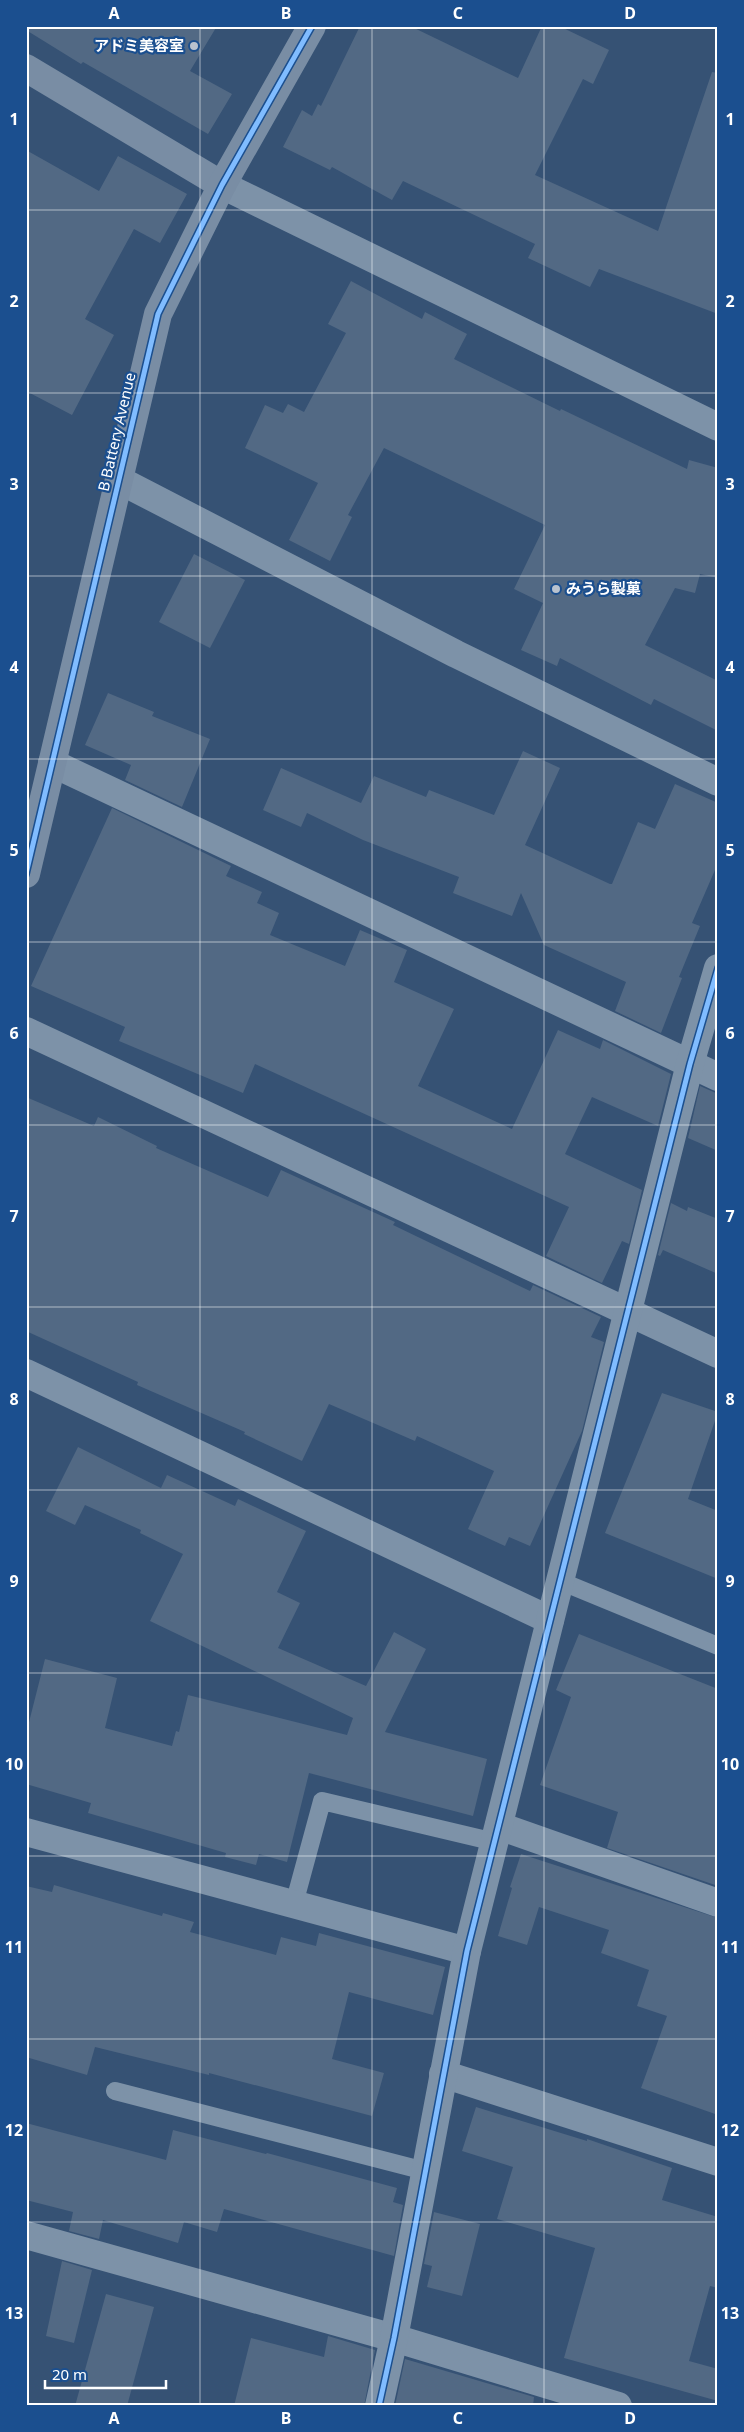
<svg xmlns="http://www.w3.org/2000/svg" width="744" height="2432" font-family="'Noto Sans','Noto Sans JP',sans-serif">
	<style>
		.building { fill: #526984 }
		.lines { fill: none; stroke-linecap: round; stroke-linejoin: round }
		.lane { stroke: #7d92a8; stroke-width: 18 }
		.street { stroke: #7d92a8; stroke-width: 28 }
		.secondary { stroke: #798da4; stroke-width: 28 }
		.cycleway-casing { stroke: #1b4f8f; stroke-width: 8 }
		.cycleway { stroke: #80bcff; stroke-width: 5 }
		.grid { fill: none; stroke: #fff; stroke-width: 1; stroke-opacity: 0.55 }
		.poi-dot { fill: #b9c2ce; stroke: #1b4f8f; stroke-width: 2 }
		.labels { text-anchor: middle; stroke-width: 4.5; stroke-linejoin: round; paint-order: stroke }
		.poi-label { font-size: 15px; font-weight: bold; fill: #fff; stroke: #1b4f8f; text-anchor: end }
		.street-label { font-size: 15px; fill: #fff; stroke: #1b4f8f }
		.neatline { fill: none; stroke: #fff; stroke-width: 2 }
		.grid-label { font-size: 16px; text-anchor: middle; font-weight: bold; fill: #fff }
	</style>
	<rect width="100%" height="100%" fill="#365274"/>
	<g class="building">
		<polygon points="26,26 217,26 190,71 232,94 208,134 83,62 81,64 26,30"/>
		<polygon points="360,26 410,26 518,78 542,26 559,26 609,50 593,84 583,79 535,175 658,231 712,72 718,73 718,314 599,269 590,287 528,258 535,244 403,181 392,200 332,167 330,170 283,147 302,110 312,116 318,104 321,106"/>
		<polygon points="26,150 99,191 118,156 187,194 160,243 134,229 85,319 114,335 72,415 26,391"/>
		<polygon points="351,281 422,319 425,312 467,334 454,359 560,411 561,409 687,469 689,460 718,468 718,578 700,574 695,593 675,588 645,645 718,681 718,731 654,699 651,705 560,658 557,666 521,650 543,603 514,589 545,525 384,448 348,515 352,517 330,561 289,540 318,483 245,448 265,405 283,413 288,404 304,412 346,333 328,324"/>
		<polygon points="194,554 245,580 210,648 159,622"/>
		<polygon points="108,693 154,712 152,716 210,739 182,807 125,780 131,765 85,745"/>
		<polygon points="523,751 560,768 525,845 610,884 612,884 638,822 655,829 675,784 718,803 718,863 692,923 700,926 679,977 682,978 661,1033 615,1011 626,982 544,945 521,893 512,916 453,893 459,877 363,840 307,813 301,827 263,810 281,768 361,803 374,776 426,797 429,790 494,815"/>
		<polygon points="112,808 231,866 226,876 262,892 257,903 279,913 270,935 345,966 360,930 407,950 394,982 454,1009 418,1086 512,1129 558,1030 600,1049 603,1040 671,1074 658,1126 592,1097 565,1154 642,1190 629,1244 622,1241 602,1283 546,1256 569,1207 255,1064 243,1093 119,1041 125,1027 31,986"/>
		<polygon points="700,1086 718,1094 718,1151 688,1138"/>
		<polygon points="26,1097 94,1126 98,1117 157,1146 156,1148 268,1197 281,1170 395,1222 393,1225 530,1291 533,1285 601,1317 591,1337 604,1342 582,1431 530,1546 509,1537 505,1546 468,1529 494,1471 417,1436 415,1441 329,1404 302,1461 244,1434 245,1432 137,1385 138,1382 26,1331"/>
		<polygon points="671,1203 687,1211 688,1207 718,1219 718,1274 663,1250 660,1256 658,1255"/>
		<polygon points="662,1393 718,1412 688,1499 718,1511 718,1579 605,1533"/>
		<polygon points="78,1447 161,1488 167,1475 235,1506 238,1499 306,1531 277,1592 300,1603 278,1648 366,1686 394,1632 426,1649 385,1732 487,1759 473,1816 309,1773 287,1862 259,1854 256,1865 225,1857 226,1853 88,1813 91,1803 26,1784 26,1734 45,1659 117,1678 105,1728 172,1746 176,1731 179,1732 188,1695 347,1735 353,1718 150,1621 183,1554 140,1533 141,1530 85,1505 75,1525 46,1511"/>
		<polygon points="579,1634 718,1689 718,1886 607,1848 618,1812 540,1785 571,1697 556,1690"/>
		<polygon points="521,1854 718,1918 718,2115 641,2088 667,2016 637,2006 649,1970 601,1953 609,1930 539,1907 527,1945 498,1936 512,1888 510,1887"/>
		<polygon points="54,1885 162,1916 163,1913 194,1922 190,1932 276,1955 281,1937 316,1946 319,1933 445,1967 433,2015 349,1992 332,2059 384,2073 372,2116 209,2073 209,2075 95,2047 87,2075 26,2057 26,1886 52,1892"/>
		<polygon points="476,2107 587,2141 587,2139 672,2168 662,2200 718,2217 718,2288 710,2286 689,2361 718,2369 718,2401 564,2358 595,2248 497,2219 513,2167 462,2151"/>
		<polygon points="26,2123 166,2160 173,2130 266,2154 267,2153 397,2188 393,2202 403,2205 394,2256 224,2209 217,2232 184,2222 178,2243 103,2220 99,2239 69,2231 73,2212 26,2200"/>
		<polygon points="434,2212 480,2224 462,2296 427,2287 432,2266 424,2264"/>
		<polygon points="62,2261 92,2270 74,2343 46,2336"/>
		<polygon points="106,2294 154,2307 127,2406 75,2406"/>
		<polygon points="328,2336 375,2350 364,2406 234,2406 251,2338 324,2357"/>
		<polygon points="405,2359 534,2397 533,2406 395,2406"/>
	</g>
	<g class="lines">
		<g class="lane">
			<polyline points="560,1581 718,1646"/>
			<polyline points="294,1904 322,1801 495,1842"/>
			<polyline points="115,2091 425,2171"/>
		</g>
		<g class="street">
			<polyline points="222,185 718,427"/>
			<polyline points="119,480 456,654 718,782"/>
			<polyline points="52,763 718,1077"/>
			<polyline points="26,1031 718,1354"/>
			<polyline points="26,1373 550,1620"/>
			<polyline points="499,1826 718,1903"/>
			<polyline points="26,1832 467,1951"/>
			<polyline points="443,2074 718,2162"/>
			<polyline points="26,2235 394,2338 618,2406"/>
			<polyline points="379,2406 394,2338 467,1951 690,1064 718,968"/>
		</g>
		<g class="secondary">
			<polyline points="26,68 222,185"/>
			<polyline points="26,874 158,314 222,185 312,26"/>
		</g>
		<g class="cycleway-casing">
			<g id="cycleway">
				<polyline points="26,874 158,314 222,185 312,26"/>
				<polyline points="379,2406 394,2338 467,1951 690,1064 718,968"/>
			</g>
		</g>
		<use href="#cycleway" class="cycleway"/>
	</g>
	<path class="grid" d="M200,26V2406M372,26V2406M544,26V2406M26,210H718M26,393H718M26,576H718M26,759H718M26,942H718M26,1125H718M26,1307H718M26,1490H718M26,1673H718M26,1856H718M26,2039H718M26,2222H718"/>
	<g class="poi-dot">
		<circle cx="194" cy="46" r="5"/>
		<circle cx="556" cy="589" r="5"/>
	</g>
	<g class="labels">
		<g class="poi-label">
			<text x="184" y="51">アドミ美容室</text>
			<text x="566" y="594" text-anchor="start">みうら製菓</text>
		</g>
		<g class="street-label">
			<text transform="translate(117 432) rotate(-77)" y="5">B Battery Avenue</text>
		</g>
	</g>
	<rect width="744" height="2432" fill="none" stroke="#1b4f8f" stroke-width="55"/>
	<path d="M45 2380v8h121v-8" fill="none" stroke="#ffffff" stroke-width="2.5"/>
	<text x="52" y="2380" font-size="15" fill="#ffffff" stroke="#1b4f8f" stroke-width="4" paint-order="stroke">20 m</text>
	<rect x="28" y="28" width="688" height="2376" class="neatline"/>
	<g class="grid-label">
		<text x="114" y="19">A</text>
		<text x="286" y="19">B</text>
		<text x="458" y="19">C</text>
		<text x="630" y="19">D</text>
		<text x="14" y="125">1</text>
		<text x="730" y="125">1</text>
		<text x="14" y="307">2</text>
		<text x="730" y="307">2</text>
		<text x="14" y="490">3</text>
		<text x="730" y="490">3</text>
		<text x="14" y="673">4</text>
		<text x="730" y="673">4</text>
		<text x="14" y="856">5</text>
		<text x="730" y="856">5</text>
		<text x="14" y="1039">6</text>
		<text x="730" y="1039">6</text>
		<text x="14" y="1222">7</text>
		<text x="730" y="1222">7</text>
		<text x="14" y="1405">8</text>
		<text x="730" y="1405">8</text>
		<text x="14" y="1587">9</text>
		<text x="730" y="1587">9</text>
		<text x="14" y="1770">10</text>
		<text x="730" y="1770">10</text>
		<text x="14" y="1953">11</text>
		<text x="730" y="1953">11</text>
		<text x="14" y="2136">12</text>
		<text x="730" y="2136">12</text>
		<text x="14" y="2319">13</text>
		<text x="730" y="2319">13</text>
		<text x="114" y="2424">A</text>
		<text x="286" y="2424">B</text>
		<text x="458" y="2424">C</text>
		<text x="630" y="2424">D</text>
	</g>
</svg>
